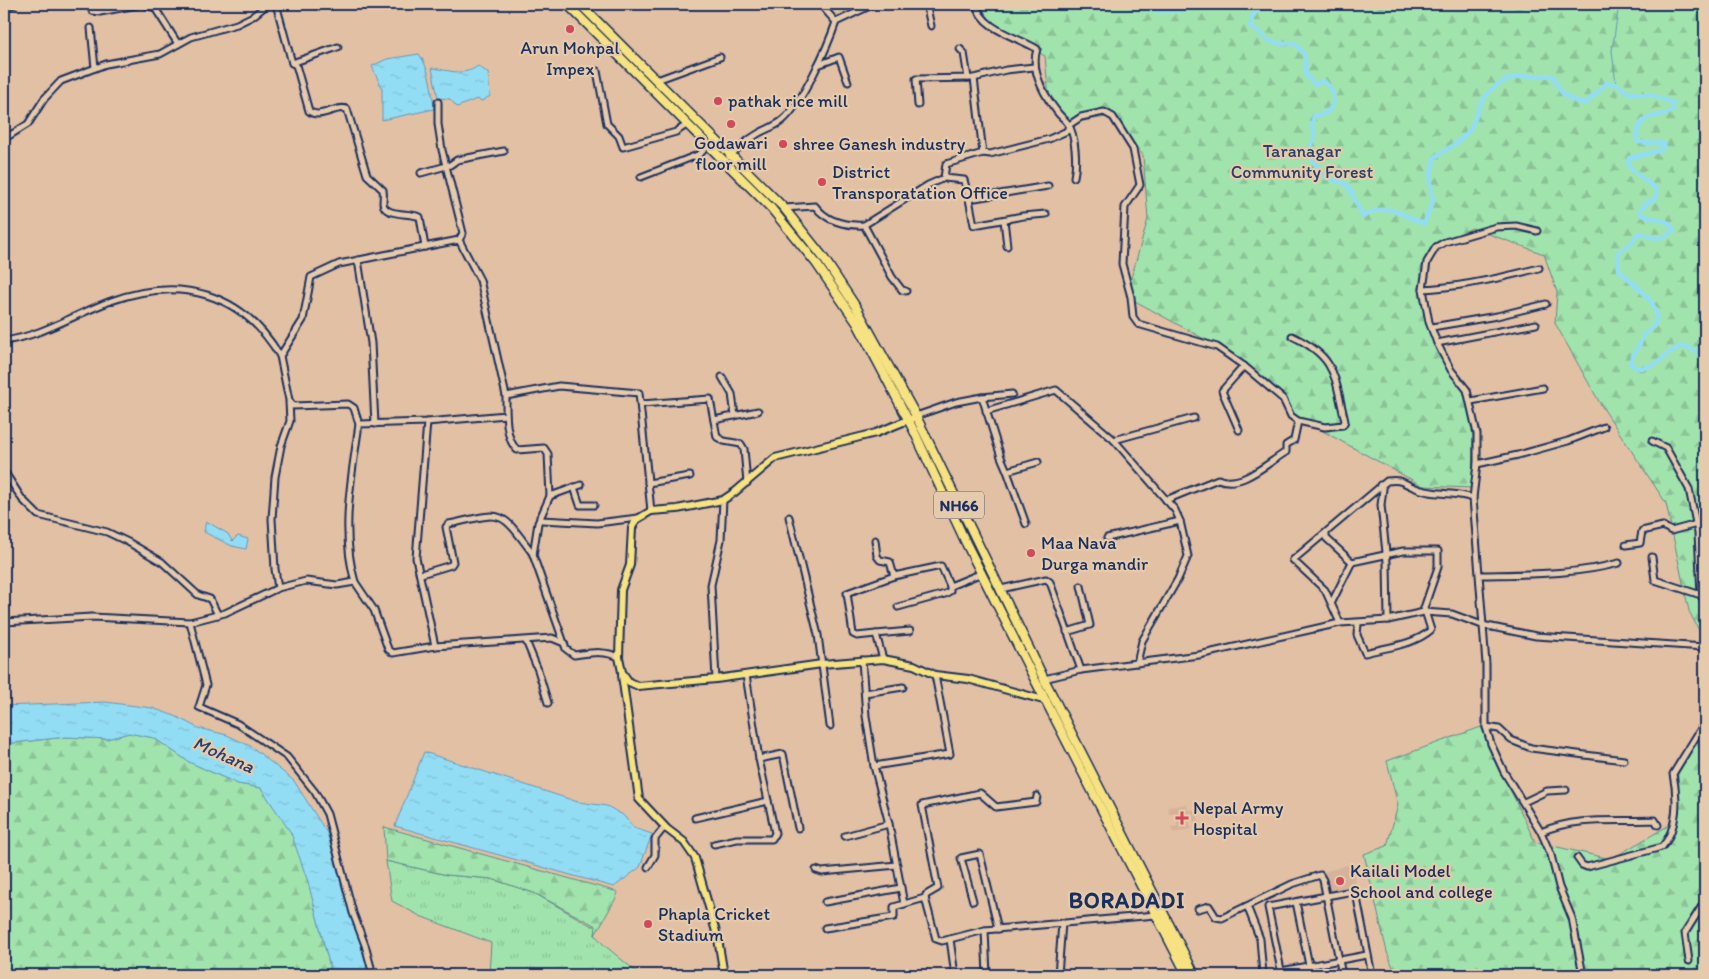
<svg xmlns="http://www.w3.org/2000/svg" width="1709" height="979" font-family="Itim,sans-serif">
	<style>
		.built { fill: #d6b29b }
		.grass { fill: url(#grass-tufts); stroke: #5e8986 }
		.forest { fill: url(#forest-firs); stroke: #5e8986 }
		.water { fill: url(#water-ripples); stroke: #6397b8 }
		.lines { fill: none; stroke-linecap: round; stroke-linejoin: round }
		.stream { stroke: #6397b8; stroke-width: 1 }
		.canal { stroke: #93ddf4; stroke-width: 4.5 }
		.minor-casing { stroke: #1b2f5e; stroke-width: 9 }
		.major-casing { stroke: #1b2f5e; stroke-width: 10 }
		.highway-casing { stroke: #1b2f5e; stroke-width: 11 }
		.minor { stroke: #e5caac; stroke-width: 5 }
		.major { stroke: #f6e281; stroke-width: 6 }
		.highway { stroke: #f6e281; stroke-width: 8 }
		.poi-dot { fill: #d1495b; stroke: #e5caac; stroke-width: 2 }
		.labels { text-anchor: middle; stroke-width: 4.5; stroke-linejoin: round; paint-order: stroke }
		.shield { fill: #e5caac; stroke: #585e75; stroke-width: 1 }
		.shield-label { font-size: 16px; font-weight: bold; fill: #1b2f5e }
		.poi-label { font-size: 18px; fill: #1b2f5e; stroke: #e5caac; text-anchor: start }
		.park-label { font-size: 18px; fill: #284166; stroke: #e5caac }
		.water-label { font-size: 19px; font-style: italic; fill: #27406d; stroke: #e5caac }
		.district-label { font-size: 22px; font-weight: bold; letter-spacing: 1px; fill: #1b2f5e; stroke: #e5caac }
	</style>
	<defs>
		<pattern id="grass-tufts" width="24" height="20" patternUnits="userSpaceOnUse" patternTransform="scale(1.25)"><rect width="24" height="20" fill="#a1e3ad"/><path d="M3 7l-1-3M5 7V3M7 7l1-3M15 17l-1-3M17 17v-4M19 17l1-3" fill="none" stroke="#8ac397"/></pattern>
		<pattern id="forest-firs" width="22" height="20" patternUnits="userSpaceOnUse" patternTransform="scale(1.25)"><rect width="22" height="20" fill="#a1e3ad"/><path d="M5 1l3.5 6h-7zM16 11l3.5 6h-7z" fill="#8ac397"/></pattern>
		<pattern id="water-ripples" width="26" height="14" patternUnits="userSpaceOnUse" patternTransform="scale(1.25)"><rect width="26" height="14" fill="#93ddf4"/><path d="M2 4q2-2 4 0t4 0M15 11q2-2 4 0t4 0" fill="none" stroke="#7ebed4"/></pattern>
	</defs>
	<rect width="100%" height="100%" fill="#e2c0a4"/>
	<filter id="ink" filterUnits="userSpaceOnUse"><feTurbulence type="fractalNoise" baseFrequency=".02" numOctaves="2"/><feDisplacementMap in="SourceGraphic" scale="10" xChannelSelector="R" yChannelSelector="G"/><feConvolveMatrix kernelMatrix="1 2 1 2 8 2 1 2 1" color-interpolation-filters="sRGB"/></filter>
	<g filter="url(#ink)">
		<g class="built">
			<polygon points="1187,804 1188,810 1196,810 1199,821 1194,822 1192,813 1186,814 1192,829 1173,833 1171,827 1178,826 1175,814 1169,814 1168,807"/>
			<polygon points="1351,864 1357,890 1327,895 1323,872"/>
		</g>
		<polygon class="grass" points="386,861 447,875 492,879 534,893 592,926 597,926 595,935 603,944 640,975 489,975 491,943 420,916 392,901"/>
		<g class="forest">
			<path d="M982,4H1705V642L1689,611L1666,503L1601,405L1555,323L1557,292L1544,254L1472,228L1436,245L1424,272L1421,286L1427,322L1462,387L1469,404L1473,430L1472,488L1423,486L1297,417L1287,404L1215,345L1126,296L1148,219L1143,155L1111,116L1072,123L1049,99L1045,56C1028,46 984,25 982,4Z"/>
			<polygon points="1481,727 1535,842 1611,859 1673,823 1677,804 1678,774 1705,729 1705,975 1396,975 1387,952 1364,854 1387,846 1398,805 1387,761"/>
			<polygon points="129,733 154,738 189,762 238,784 261,788 291,832 308,881 332,975 77,975 4,968 4,744 66,737 107,739"/>
			<polygon points="384,827 618,892 616,898 595,935 596,926 534,893 492,879 447,875 386,861"/>
		</g>
		<g class="water">
			<path d="M419,54C430,69 432,90 434,109L382,120V89L372,66L387,59Z"/>
			<path d="M478,66L488,73L490,96L482,101L477,99L457,107L450,99L438,98L432,68C449,70 463,77 478,66Z"/>
			<polygon points="206,521 228,534 232,541 238,536 248,539 246,549 232,546 204,532"/>
			<polygon points="105,702 152,708 175,716 198,728 227,735 252,747 294,781 327,833 370,975 332,975 308,882 291,833 261,788 238,784 189,762 154,738 129,733 107,739 66,737 4,744 4,706"/>
			<polygon points="424,752 578,802 607,806 623,815 634,828 652,834 640,867 614,887 395,826"/>
		</g>
		<g class="lines">
			<polyline class="stream" points="1616,84 1612,51 1619,4"/>
			<g class="canal">
				<path d="M1128,4C1140,12 1177,12 1191,8L1192,4"/>
				<path d="M1262,4V8L1253,14L1250,27L1262,34L1266,40L1281,44L1294,43C1306,52 1306,59 1305,74L1314,84L1324,81L1332,91L1334,104L1326,113L1314,116L1312,125L1315,138L1307,153L1327,178L1344,183L1349,188L1363,217C1387,201 1400,214 1424,224L1433,200L1430,181L1434,158C1447,149 1461,142 1470,129C1475,121 1477,111 1481,103C1498,74 1523,75 1553,76C1561,95 1565,99 1585,104L1607,83L1616,84L1629,93L1651,95L1673,103V111C1654,119 1636,113 1637,141C1645,145 1655,141 1664,144L1662,150L1629,158L1628,164L1633,171L1656,189V198L1643,205L1640,212L1642,215C1654,220 1668,217 1674,230C1664,240 1654,240 1642,233L1636,235L1633,242L1617,253L1619,270C1635,286 1678,314 1643,335C1641,346 1633,352 1630,363L1636,368C1665,368 1659,353 1683,346L1698,352L1705,360"/>
			</g>
			<g class="minor-casing">
				<g id="minor">
					<polyline points="90,4 92,11 100,12 142,4"/>
					<polyline points="142,4 155,8 178,44"/>
					<path d="M276,4L292,63L296,65L309,111C320,120 335,105 347,109L367,175L383,190C384,195 383,199 383,203C384,217 410,212 420,217L425,247"/>
					<polyline points="820,4 836,22"/>
					<polyline points="926,4 931,26"/>
					<path d="M976,4C982,30 1018,37 1037,49C1030,71 1044,95 1058,113C1061,117 1066,120 1068,124C1076,136 1077,164 1074,177"/>
					<polyline points="4,7 15,4"/>
					<polyline points="91,28 95,68"/>
					<polyline points="960,49 964,53 968,78"/>
					<polyline points="292,63 338,47"/>
					<polyline points="818,65 839,57 848,82"/>
					<polyline points="597,71 607,124 619,136 623,147 676,132 688,124"/>
					<polyline points="974,78 983,153"/>
					<polyline points="657,80 720,57"/>
					<polyline points="438,102 438,124 442,150 463,233 459,240"/>
					<polyline points="918,105 916,79 974,78 1006,70 1034,67"/>
					<polyline points="4,139 28,124 44,99 61,81 106,64 160,54 191,37 237,24 253,16 268,4"/>
					<path d="M729,157C737,149 746,141 756,135C765,129 775,127 783,120C802,104 828,46 836,22L874,4"/>
					<polyline points="421,173 450,165 457,160 504,151"/>
					<polyline points="641,177 700,154 709,144"/>
					<polyline points="944,178 964,180 969,199 1048,186"/>
					<polyline points="969,199 974,225 1023,216 1046,214"/>
					<path d="M784,208L815,206C826,221 845,226 864,225L928,185L944,178L946,164L983,153L990,154L1049,139L1067,131L1069,125L1081,117L1104,112L1113,117L1133,149L1140,185L1125,207L1122,264L1131,297L1133,317L1138,324L1217,347L1244,366L1283,399L1291,416L1298,421L1325,427L1343,425L1345,421C1334,377 1338,358 1292,336"/>
					<polyline points="1004,220 1007,246"/>
					<polyline points="864,225 892,277 902,290 906,291"/>
					<polyline points="1537,231 1516,226 1496,227 1445,242 1436,247 1427,262 1423,289 1429,322 1437,343 1451,370 1467,390 1477,434 1477,464 1473,498 1486,664 1486,727 1491,744 1504,772 1541,832 1551,855 1559,887 1572,918 1583,975"/>
					<polyline points="358,260 371,343 375,424"/>
					<path d="M1423,289C1462,287 1501,278 1539,268"/>
					<polyline points="1432,327 1497,316 1546,304"/>
					<path d="M4,341C42,336 75,314 111,301C180,276 242,292 280,356"/>
					<polyline points="1437,343 1536,324"/>
					<polyline points="722,377 732,394 735,416"/>
					<polyline points="982,397 1012,394"/>
					<polyline points="1471,401 1543,388"/>
					<polyline points="641,404 710,399 717,437 724,441 741,444 744,449 747,483"/>
					<polyline points="986,411 1056,390 1114,440 1175,510 1180,521 1188,556 1178,579 1142,641 1137,663"/>
					<polyline points="916,416 956,402 982,397 1001,457 1007,471 1038,462"/>
					<polyline points="714,420 758,411"/>
					<polyline points="427,422 416,558 435,646"/>
					<polyline points="359,424 354,408 348,404 293,406 289,400 280,356 303,320 311,277 339,264 459,240 480,280 506,396"/>
					<polyline points="1239,430 1222,391 1244,366"/>
					<polyline points="1114,440 1194,418"/>
					<polyline points="1652,441 1666,448 1689,489 1698,533 1701,595 1705,603"/>
					<polyline points="1477,464 1518,455 1568,441 1604,427"/>
					<polyline points="4,471 22,499 38,515 107,532 128,542 162,562 198,595 210,599 218,615"/>
					<polyline points="1007,471 1026,524"/>
					<polyline points="648,483 690,476"/>
					<polyline points="1380,485 1383,489 1381,505 1387,562 1388,620"/>
					<polyline points="574,487 580,505 594,505"/>
					<polyline points="550,496 581,485"/>
					<path d="M1166,500L1218,479C1241,489 1266,464 1286,452V445L1294,440L1298,421"/>
					<polyline points="540,517 542,520 597,523 638,518"/>
					<polyline points="789,517 818,635 830,726"/>
					<polyline points="1326,533 1326,538 1352,562"/>
					<polyline points="1107,538 1180,521"/>
					<polyline points="875,540 877,556 880,560 890,562 894,576"/>
					<polyline points="1626,545 1640,543 1642,531 1663,526 1671,531 1697,524"/>
					<polyline points="1652,557 1655,580 1701,595"/>
					<path d="M421,574L451,565L453,562L446,527L449,524C504,512 499,508 533,554"/>
					<path d="M1480,575C1526,574 1574,575 1619,563"/>
					<path d="M355,582C340,531 352,475 359,424L427,422L506,415"/>
					<polyline points="278,588 275,569 272,519 275,477 281,446 290,421 289,402"/>
					<polyline points="1001,589 1046,579 1050,582 1081,670"/>
					<path d="M1332,602L1352,562L1403,551H1438V567L1424,608L1431,630C1414,645 1387,647 1365,653L1357,635L1358,624"/>
					<polyline points="898,607 945,594 950,591 950,586 982,573"/>
					<path d="M4,622L92,617L190,622L225,613L278,588L306,581L337,585L355,582L374,610L388,649L393,653L435,646L552,638L564,643L566,649L574,655C590,653 604,650 619,657"/>
					<polyline points="190,622 206,685 199,707 238,724 287,757 315,792 327,814 353,913 365,945 373,975"/>
					<path d="M1340,623L1325,590L1293,560L1387,481C1400,479 1402,482 1413,487C1431,496 1454,491 1473,498"/>
					<polyline points="1067,632 1090,625 1081,586"/>
					<polyline points="876,634 910,631"/>
					<polyline points="526,641 538,670 548,703"/>
					<path d="M564,643L533,555L538,523L550,496L548,454L544,448L517,450C505,439 506,412 506,396L559,386L639,393L651,511"/>
					<polyline points="883,659 876,634 857,636 853,634 847,593 894,576 941,566 950,586"/>
					<polyline points="862,660 866,716 874,766"/>
					<polyline points="746,675 759,759 783,754 798,828"/>
					<polyline points="935,675 950,754 874,766 889,824 904,904 925,898 936,939 942,941 985,930 1156,915"/>
					<polyline points="716,679 711,585 721,540 723,500"/>
					<polyline points="1044,679 1081,670 1199,655 1340,623 1388,620 1424,612 1452,614 1482,625 1536,636 1705,647"/>
					<polyline points="865,693 903,687"/>
					<polyline points="1486,727 1499,729 1511,740 1531,748 1624,760"/>
					<polyline points="1524,802 1547,791 1566,790"/>
					<polyline points="695,818 768,801"/>
					<path d="M1541,832C1578,816 1616,822 1655,820L1658,825"/>
					<polyline points="845,836 889,824"/>
					<polyline points="714,844 737,839 772,839 775,833 759,759"/>
					<path d="M1577,858L1582,865L1587,867L1662,847C1678,829 1678,798 1673,774L1705,722"/>
					<polyline points="648,867 655,855 655,839 663,829 667,829"/>
					<polyline points="816,870 822,872 897,865"/>
					<polyline points="925,898 926,895 938,888 922,805 980,793 996,807 1036,802 1037,796"/>
					<polyline points="973,901 961,858 980,854 998,929"/>
					<polyline points="825,902 901,888"/>
					<polyline points="1296,902 1311,975"/>
					<polyline points="1247,906 1260,939 1263,975"/>
					<polyline points="1198,909 1209,906 1216,917 1222,918 1292,884 1320,875 1323,880 1342,975"/>
					<polyline points="825,928 894,917 894,907 904,904"/>
					<polyline points="985,930 987,975"/>
					<polyline points="950,939 955,975"/>
					<polyline points="1689,961 1685,933 1705,901"/>
					<polyline points="1281,971 1367,955"/>
					<polyline points="1058,975 1062,923"/>
					<polyline points="1282,975 1268,907 1353,891 1356,893 1372,975"/>
				</g>
			</g>
			<g class="major-casing">
				<g id="major">
					<polyline points="913,418 876,433 775,458 735,492 723,500 677,509 651,511 636,520 632,528 630,565 621,590 619,657 622,672 629,682 638,686 716,679 822,664 883,659 914,665 935,675 968,679 1047,701"/>
					<polyline points="622,675 639,799 667,829 684,842 695,858 718,939 724,975"/>
				</g>
			</g>
			<g class="highway-casing">
				<g id="highway">
					<polyline points="567,4 771,208 816,263 857,323 914,431 966,543 1035,680 1187,975"/>
					<polyline points="580,4 784,208 823,257 856,307 915,414 1044,679 1195,975"/>
				</g>
			</g>
			<use href="#minor" class="minor"/>
			<use href="#major" class="major"/>
			<use href="#highway" class="highway"/>
		</g>
	</g>
	<g class="poi-dot">
		<circle cx="570" cy="29" r="5"/>
		<circle cx="718" cy="101" r="5"/>
		<circle cx="731" cy="124" r="5"/>
		<circle cx="783" cy="144" r="5"/>
		<circle cx="822" cy="182" r="5"/>
		<circle cx="1031" cy="553" r="5"/>
		<path d="M1179.5 810.5h5v5h5v5h-5v5h-5v-5h-5v-5h5z"/>
		<circle cx="1340" cy="881" r="5"/>
		<circle cx="648" cy="924" r="5"/>
	</g>
	<g class="labels">
		<rect class="shield" x="934" y="491.5" width="50" height="27" rx="4"/>
		<g class="shield-label">
			<text x="959" y="511">NH66</text>
		</g>
		<g class="poi-label">
			<text x="570" y="54" text-anchor="middle">Arun Mohpal<tspan x="570" dy="21">Impex</tspan></text>
			<text x="728" y="107">pathak rice mill</text>
			<text x="731" y="149" text-anchor="middle">Godawari<tspan x="731" dy="21">floor mill</tspan></text>
			<text x="793" y="150">shree Ganesh industry</text>
			<text x="832" y="178">District<tspan x="832" dy="21">Transporatation Office</tspan></text>
			<text x="1041" y="549">Maa Nava<tspan x="1041" dy="21">Durga mandir</tspan></text>
			<text x="1193" y="814">Nepal Army<tspan x="1193" dy="21">Hospital</tspan></text>
			<text x="1350" y="877">Kailali Model<tspan x="1350" dy="21">School and college</tspan></text>
			<text x="658" y="920">Phapla Cricket<tspan x="658" dy="21">Stadium</tspan></text>
		</g>
		<g class="park-label">
			<text x="1302" y="157">Taranagar<tspan x="1302" dy="21">Community Forest</tspan></text>
		</g>
		<g class="water-label">
			<text transform="translate(224 754) rotate(24)" y="7">Mohana</text>
		</g>
		<g class="district-label">
			<text x="1127" y="908">BORADADI</text>
		</g>
	</g>
	<rect width="1709" height="979" fill="none" stroke="#e5caac" stroke-width="20"/>
	<rect x="10" y="10" width="1689" height="959" fill="none" stroke="#1b2f5e" stroke-width="2" filter="url(#ink)"/>
</svg>
